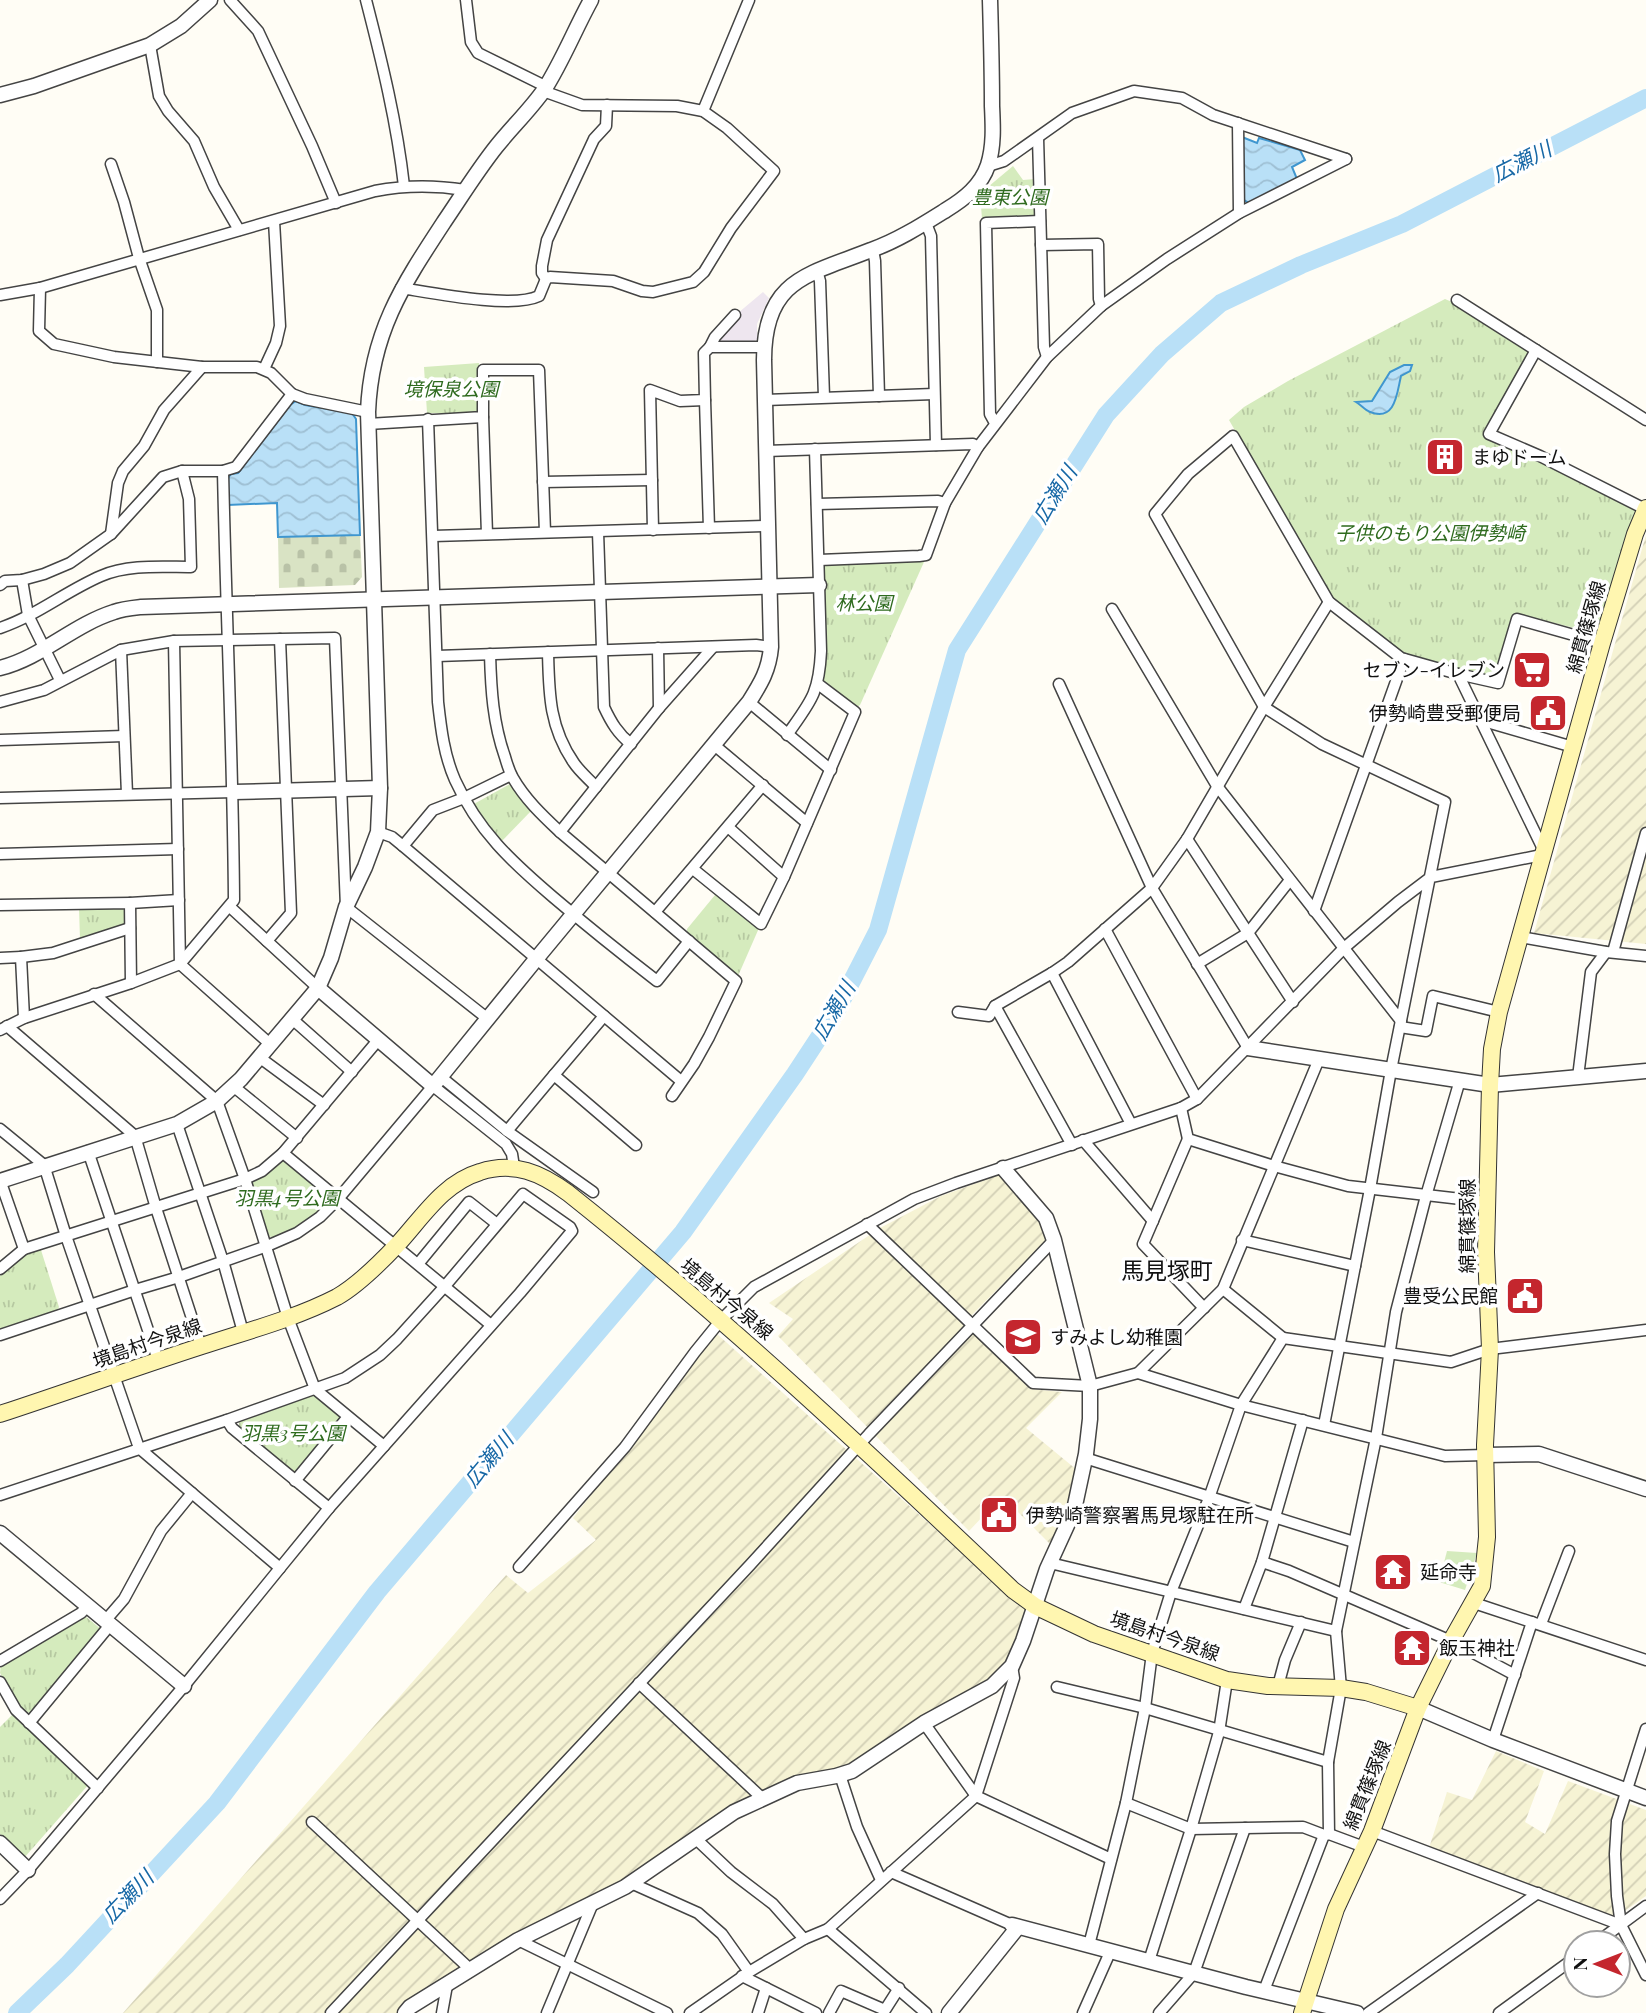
<svg xmlns="http://www.w3.org/2000/svg" width="1646" height="2013" font-family="'Playfair Display','Noto Sans JP',serif">
	<style>
		.industrial { fill: #eee6ef }
		.farmland { fill: url(#farmland-furrows) }
		.cemetery { fill: url(#cemetery-stones) }
		.park { fill: url(#park-tufts) }
		.water { fill: url(#water-waves); stroke: #3f96cf; stroke-width: 2 }
		.lines { fill: none; stroke-linecap: round; stroke-linejoin: round }
		.river { stroke: #b9e0f7; stroke-width: 18 }
		.minor-casing { stroke: #444; stroke-width: 13 }
		.tertiary-casing { stroke: #444; stroke-width: 17 }
		.secondary-casing { stroke: #333; stroke-width: 18 }
		.minor { stroke: #fff; stroke-width: 10 }
		.tertiary { stroke: #fff; stroke-width: 14 }
		.secondary { stroke: #fff6b0; stroke-width: 16 }
		.labels { text-anchor: middle; stroke-width: 7; stroke-linejoin: round; paint-order: stroke }
		.park-label { font-size: 19px; font-style: italic; fill: #2f6b1f; stroke: #fff }
		.poi-label { font-size: 19px; fill: #111; stroke: #fff; text-anchor: start }
		.street-label { font-size: 19px; fill: #111; stroke: #fff }
		.water-label { font-size: 21px; font-style: italic; fill: #1768a6; stroke: #fff }
		.quarter-label { font-size: 23px; fill: #111; stroke: #fff }
	</style>
	<defs>
		<pattern id="farmland-furrows" width="10" height="10" patternUnits="userSpaceOnUse" patternTransform="scale(1.75)"><rect width="10" height="10" fill="#f6f3d4"/><path d="M-1 1l2-2M0 10L10 0M9 11l2-2" fill="none" stroke="#d2cfb5"/></pattern>
		<pattern id="cemetery-stones" width="16" height="16" patternUnits="userSpaceOnUse" patternTransform="scale(1.75)"><rect width="16" height="16" fill="#d9e3c4"/><path d="M2 7V4a2 2 0 0 1 4 0v3zM10 15v-3a2 2 0 0 1 4 0v3z" fill="#b9c2a7"/></pattern>
		<pattern id="park-tufts" width="24" height="20" patternUnits="userSpaceOnUse" patternTransform="scale(1.75)"><rect width="24" height="20" fill="#d5ebbd"/><path d="M3 7l-1-3M5 7V3M7 7l1-3M15 17l-1-3M17 17v-4M19 17l1-3" fill="none" stroke="#b6c8a1"/></pattern>
		<pattern id="water-waves" width="16" height="10" patternUnits="userSpaceOnUse" patternTransform="scale(1.75)"><rect width="16" height="10" fill="#b9e0f7"/><path d="M0 5q4-4 8 0t8 0" fill="none" stroke="#9ebfd3"/></pattern>
	</defs>
	<rect width="100%" height="100%" fill="#fffdf5"/>
	<polygon class="industrial" points="763,292 769,298 757,324 757,339 752,343 720,344 718,338 738,313"/>
	<g class="farmland">
		<polygon points="1646,535 1646,944 1534,933 1616,640"/>
		<polygon points="999,1175 1042,1222 1048,1238 963,1324 1030,1389 1062,1392 1026,1428 1077,1470 1072,1508 1052,1546 1002,1496 969,1531 778,1336 793,1319 769,1303 880,1228 941,1196"/>
		<polygon points="717,1334 1026,1610 1009,1663 992,1683 844,1773 755,1796 618,1886 540,1922 398,2013 123,2013 506,1575 528,1593 596,1540 573,1518"/>
		<polygon points="1496,1751 1544,1771 1525,1822 1545,1834 1568,1781 1646,1810 1646,1896 1616,1917 1429,1848 1447,1792 1472,1800"/>
	</g>
	<polygon class="cemetery" points="360,535 362,577 355,585 279,588 278,537"/>
	<g class="park">
		<polygon points="1013,166 1023,180 1035,179 1035,213 1031,219 982,219 981,206 976,197"/>
		<polygon points="1445,299 1459,305 1529,352 1484,434 1636,508 1598,632 1595,633 1514,613 1496,679 1402,654 1330,597 1229,420 1244,407 1288,381"/>
		<polygon points="479,363 480,408 476,413 427,413 424,367"/>
		<polygon points="923,560 924,562 860,705 857,707 824,681 823,569 827,564"/>
		<polygon points="512,783 531,811 500,843 472,805"/>
		<polygon points="715,895 719,895 759,928 738,976 687,933 687,929"/>
		<polygon points="121,907 126,913 126,921 123,926 80,940 79,908"/>
		<path d="M281,1160L289,1161L329,1195C327,1216 292,1230 275,1238L268,1236L251,1183L254,1179Z"/>
		<polygon points="39,1250 41,1250 59,1307 57,1311 0,1329 0,1276 22,1256"/>
		<polygon points="310,1395 314,1395 339,1416 339,1421 298,1472 292,1472 239,1428 239,1421"/>
		<polygon points="1447,1551 1477,1553 1465,1590 1439,1582"/>
		<polygon points="85,1616 102,1630 30,1713 22,1712 0,1673 1,1664"/>
		<polygon points="14,1713 89,1784 24,1858 0,1834 0,1727"/>
	</g>
	<g class="water">
		<polygon points="1242,137 1257,143 1259,138 1300,150 1305,160 1292,167 1297,179 1249,203 1243,200"/>
		<path d="M1404,365H1412L1410,371L1401,376C1397,392 1396,422 1370,412C1365,410 1361,405 1356,402L1372,401L1390,372Z"/>
		<polygon points="296,401 305,405 352,413 356,419 360,535 278,537 277,503 228,505 228,478 231,474 238,473 290,405"/>
	</g>
	<g class="lines">
		<polyline class="river" points="17,2013 67,1965 217,1803 377,1592 683,1232 795,1074 837,1010 878,930 957,650 1106,415 1162,354 1221,303 1301,265 1402,224 1646,98"/>
		<g class="minor-casing">
			<g id="minor">
				<polyline points="230,0 258,31 312,146 336,203"/>
				<path d="M366,0C382,62 397,123 404,186"/>
				<polyline points="466,0 471,42 478,53 545,86"/>
				<polyline points="150,45 159,96 168,111 194,141 214,187 239,230"/>
				<polyline points="703,111 749,0"/>
				<polyline points="1238,123 1239,213"/>
				<polyline points="1038,138 1044,347 1047,357"/>
				<polyline points="111,164 124,202 139,258 157,310 157,362"/>
				<polyline points="988,166 1004,161 1072,113 1134,91 1182,98 1213,115 1346,159"/>
				<polyline points="926,223 931,236 936,445"/>
				<polyline points="1041,245 1098,244 1099,299 1101,306"/>
				<polyline points="873,250 875,261 879,396"/>
				<polyline points="817,271 820,281 824,397"/>
				<polyline points="546,279 542,273 542,266 547,240 594,139 606,126 607,105"/>
				<polyline points="40,288 39,331 54,344 114,357 202,367 257,367 271,373 292,394 305,399 368,412"/>
				<path d="M401,288C433,293 512,309 539,296L546,279L550,277L613,281L642,291L653,292L693,282L704,272L731,228L774,171L727,128L703,111L677,106L582,105L543,91"/>
				<path d="M0,295L40,288L375,191C406,185 434,185 465,190"/>
				<polyline points="1457,300 1646,420"/>
				<polyline points="710,347 715,337 735,315"/>
				<polyline points="1536,350 1489,434 1540,456 1645,509"/>
				<polyline points="264,369 276,343 280,326 274,221"/>
				<polyline points="705,400 709,528"/>
				<polyline points="765,400 934,394"/>
				<polyline points="483,417 487,534"/>
				<path d="M428,419L438,702C441,729 444,755 455,780C478,831 512,862 553,897C587,926 622,954 657,981L689,941"/>
				<polyline points="995,423 990,414 986,223 1040,221"/>
				<polyline points="368,424 483,417 483,370 539,370 545,532"/>
				<polyline points="766,451 973,444 978,447"/>
				<polyline points="543,482 652,480"/>
				<polyline points="817,504 938,501 945,503"/>
				<polyline points="653,530 650,390 680,401 705,400 704,353 710,347 764,347"/>
				<path d="M598,532L604,707C611,722 618,734 631,744"/>
				<polyline points="111,534 118,483 123,471 144,446 164,410 202,367"/>
				<polyline points="433,536 768,526"/>
				<polyline points="819,560 919,556 926,555 945,503 978,447 1047,357 1101,306 1167,259 1239,213 1346,159"/>
				<polyline points="22,580 28,615 60,680"/>
				<polyline points="0,585 5,581 22,580 44,574 70,563 111,534 163,477 182,471 223,471 236,467 292,394"/>
				<polyline points="1112,609 1217,786 1401,1021"/>
				<path d="M0,628C36,616 66,591 101,576C128,564 162,567 191,567L189,499L182,471"/>
				<polyline points="174,641 180,964 270,1044"/>
				<polyline points="658,648 659,708"/>
				<polyline points="121,650 127,794"/>
				<path d="M548,652C549,693 549,727 574,763C580,772 589,779 596,787"/>
				<path d="M490,654C491,690 493,723 505,757C507,764 509,771 513,778C525,799 542,815 560,832L736,981L709,1037L694,1064L672,1096"/>
				<polyline points="437,656 756,645 771,647"/>
				<polyline points="1458,674 1498,683 1517,619 1602,643"/>
				<polyline points="1059,684 1152,888 1248,1048"/>
				<polyline points="0,702 44,690 121,650 174,641 335,638 346,907 488,1019"/>
				<polyline points="749,702 831,770"/>
				<polyline points="1480,720 1573,747"/>
				<path d="M787,735C811,701 819,694 821,651L815,449"/>
				<polyline points="0,740 124,736"/>
				<polyline points="713,744 807,823"/>
				<polyline points="0,798 234,792"/>
				<polyline points="728,827 784,877"/>
				<polyline points="378,832 392,837 403,846 681,1081"/>
				<polyline points="560,832 659,708 713,647"/>
				<polyline points="1187,839 1293,1002"/>
				<polyline points="403,846 433,810 464,798 511,775"/>
				<polyline points="0,854 178,849"/>
				<polyline points="693,869 761,924 784,877 855,712 818,684"/>
				<polyline points="130,903 179,900"/>
				<polyline points="0,905 130,903 131,983"/>
				<polyline points="230,907 318,988"/>
				<polyline points="1314,911 1404,659"/>
				<polyline points="655,912 763,785"/>
				<polyline points="1105,929 1197,1099"/>
				<polyline points="1520,937 1606,952 1646,956"/>
				<polyline points="267,941 291,913 280,639"/>
				<polyline points="1613,952 1646,833"/>
				<polyline points="21,957 53,953 130,928"/>
				<polyline points="0,958 21,957 24,1018"/>
				<polyline points="1197,964 1248,933 1290,880"/>
				<polyline points="1052,973 1131,1124"/>
				<polyline points="94,994 217,1101 245,1179 288,1318 315,1389 384,1446"/>
				<polyline points="995,1006 1072,1145"/>
				<polyline points="958,1012 989,1016 995,1006 1052,973 1068,962 1152,888 1187,839 1264,707 1329,602"/>
				<polyline points="291,1018 352,1072"/>
				<polyline points="7,1026 135,1136 156,1208 201,1346"/>
				<polyline points="1400,1027 1426,1031 1433,996 1499,1012"/>
				<path d="M0,1030L24,1018L131,983L180,964L234,900C233,757 226,614 223,471"/>
				<polyline points="259,1057 324,1105"/>
				<polyline points="554,1075 604,1016"/>
				<polyline points="441,1077 507,1131 593,1192"/>
				<polyline points="1578,1077 1591,972 1606,952"/>
				<polyline points="233,1086 297,1138"/>
				<polyline points="1181,1108 1188,1139 1274,1166 1348,1186 1487,1202"/>
				<polyline points="177,1124 223,1261 243,1332"/>
				<polyline points="0,1129 44,1165 66,1236 139,1448 280,1568 329,1508 520,1293 572,1231 570,1227 523,1194 445,1286 397,1339 380,1355 345,1378 227,1420 0,1495"/>
				<polyline points="507,1131 554,1075 636,1145"/>
				<polyline points="1188,1139 1143,1244 1204,1308"/>
				<polyline points="1083,1140 1153,1221"/>
				<polyline points="88,1151 158,1360"/>
				<polyline points="283,1153 491,1325"/>
				<polyline points="0,1180 24,1249"/>
				<polyline points="867,1224 1033,1383 1090,1386 1138,1373 1223,1289 1319,1059"/>
				<polyline points="1242,1240 1355,1266"/>
				<polyline points="418,1264 469,1202 497,1224"/>
				<polyline points="0,1269 24,1249 245,1179 262,1171 283,1153 379,1039"/>
				<polyline points="1223,1289 1283,1338"/>
				<polyline points="0,1335 135,1290 179,1277 267,1246 297,1233 320,1217 338,1199 433,1086 506,1144 512,1154 514,1167"/>
				<polyline points="1138,1373 1241,1405 1445,1456 1486,1455"/>
				<polyline points="227,1420 232,1428 329,1508"/>
				<polyline points="1085,1458 1354,1542"/>
				<polyline points="295,1481 347,1418"/>
				<polyline points="1262,1562 1289,1571 1451,1641 1515,1675"/>
				<polyline points="1050,1563 1336,1631"/>
				<polyline points="519,1567 625,1447 695,1352 721,1320 754,1287 914,1199 956,1183 1181,1108 1197,1099 1344,948 1398,902 1431,877 1537,856 1544,851 1458,674 1401,658 1329,602 1233,436 1188,474 1155,514 1264,707 1322,744 1445,802 1391,1070 1370,1189 1324,1425"/>
				<polyline points="1474,1603 1646,1660"/>
				<polyline points="1244,1609 1262,1562 1303,1420"/>
				<polyline points="105,1621 124,1599 161,1531 192,1493"/>
				<polyline points="1541,1624 1569,1551"/>
				<polyline points="0,1661 81,1613 88,1606"/>
				<polyline points="0,1682 16,1710 98,1788"/>
				<polyline points="639,1683 762,1798"/>
				<polyline points="1278,1686 1285,1660 1301,1622"/>
				<polyline points="1057,1687 1145,1708 1328,1762"/>
				<polyline points="29,1723 110,1625"/>
				<polyline points="924,1723 976,1796 1111,1859"/>
				<polyline points="1646,1729 1617,1821 1615,1854 1617,1896 1621,1925 1646,1975"/>
				<polyline points="1493,1740 1532,1622"/>
				<polyline points="840,1775 857,1827 881,1880"/>
				<polyline points="1126,1803 1191,1829 1303,1827 1324,1835 1329,1834 1364,1847"/>
				<polyline points="312,1822 471,1970"/>
				<polyline points="1372,1831 1621,1925"/>
				<polyline points="1329,1834 1328,1762 1341,1688 1336,1631 1376,1438 1396,1312 1426,1196 1460,1080"/>
				<polyline points="695,1838 731,1872 773,1904 804,1939"/>
				<polyline points="891,1872 1012,1925"/>
				<polyline points="631,1883 698,1913 722,1934 749,1972"/>
				<polyline points="0,1899 28,1870 184,1686 280,1568"/>
				<polyline points="828,1929 926,2013"/>
				<polyline points="518,1940 667,2013"/>
				<polyline points="1596,1943 1646,1906"/>
				<polyline points="1089,1945 1126,1803 1145,1708 1152,1653 1171,1592 1209,1498 1241,1405 1283,1338 1451,1362 1490,1349 1646,1330"/>
				<polyline points="1149,1961 1191,1829 1219,1732 1227,1680"/>
				<polyline points="742,1976 816,2013"/>
				<polyline points="1265,1988 1324,1835"/>
				<polyline points="331,2013 750,1565 869,1434 1054,1240"/>
				<polyline points="442,2013 447,1985"/>
				<polyline points="547,2013 593,1903"/>
				<polyline points="690,2013 749,1972 804,1939 828,1929 976,1796 1014,1678 1012,1666"/>
				<polyline points="758,2013 766,1988"/>
				<polyline points="829,2013 841,1991 885,2010 899,1988"/>
				<polyline points="1083,2013 1111,1950"/>
				<polyline points="1159,2013 1194,1973 1245,1828"/>
				<polyline points="1368,2013 1538,1893"/>
				<polyline points="1499,2013 1576,1957"/>
			</g>
		</g>
		<g class="tertiary-casing">
			<g id="tertiary">
				<polyline points="0,95 34,86 150,45 181,26 210,0"/>
				<path d="M0,668C41,658 73,625 114,612C122,609 132,608 141,607L819,585"/>
				<polyline points="234,792 380,788"/>
				<path d="M318,988L433,1086L537,958L749,702C761,683 769,670 771,647L764,360C764,279 808,275 871,250C897,241 922,225 946,210C964,199 981,186 988,165C994,146 993,126 992,106C992,71 991,35 990,0"/>
				<polyline points="1248,1048 1490,1085 1646,1071"/>
				<path d="M0,1181L177,1124L217,1101L241,1079L318,988L331,958L346,907L365,867L378,832L380,788L368,412C371,333 402,286 444,222C461,197 477,171 496,147C511,128 530,110 544,90C562,62 575,29 591,0"/>
				<polyline points="1486,1455 1539,1454 1646,1489"/>
				<polyline points="0,1533 184,1686"/>
				<polyline points="1418,1708 1493,1740 1646,1798"/>
				<polyline points="0,1843 28,1870"/>
				<polyline points="1012,1925 1246,1987 1357,2013"/>
				<polyline points="405,2013 410,2007 518,1940 625,1887 734,1812 797,1783 836,1776 852,1771 924,1723 992,1686 1012,1666 1023,1641 1047,1569 1074,1510 1086,1454 1090,1419 1090,1386 1054,1240 1046,1218 1003,1168"/>
				<polyline points="949,2013 1018,1927"/>
			</g>
		</g>
		<g class="secondary-casing">
			<g id="secondary">
				<path d="M0,1414C67,1392 134,1368 202,1346C247,1331 294,1319 337,1297C358,1285 380,1263 397,1245C422,1218 443,1183 480,1172C514,1161 541,1173 568,1193C724,1317 869,1453 1013,1590L1035,1606L1094,1634L1227,1680L1268,1686L1341,1688L1366,1692L1418,1708"/>
				<polyline points="1302,2013 1336,1909 1372,1831 1418,1708 1451,1641 1482,1586 1487,1537 1485,1445 1490,1349 1486,1252 1490,1085 1492,1049 1499,1012 1602,643 1635,534 1646,508"/>
			</g>
		</g>
		<use href="#minor" class="minor"/>
		<use href="#tertiary" class="tertiary"/>
		<use href="#secondary" class="secondary"/>
	</g>
	<defs>
		<g id="building-square" transform="scale(2.0125)"><rect x="-9" y="-9" width="18" height="18" rx="4" fill="#c4262e" stroke="#fff"/><path d="M-4-6H4V6H1V3H-1V6H-4ZM-2.5-4.3h1.7v1.8h-1.7ZM.8-4.3h1.7v1.8H.8ZM-2.5-1h1.7V.8h-1.7ZM.8-1h1.7V.8H.8Z" fill="#fff"/></g>
		<g id="supermarket-square" transform="scale(2.0125)"><rect x="-9" y="-9" width="18" height="18" rx="4" fill="#c4262e" stroke="#fff"/><path d="M-6-5.5h2.5l.6 2H6L4.5 2H-2.5L-4.4-4H-6ZM-1.5 3.2a1.3 1.3 0 1 0 .1 0ZM3 3.2a1.3 1.3 0 1 0 .1 0Z" fill="#fff"/></g>
		<g id="civic-square" transform="scale(2.0125)"><rect x="-9" y="-9" width="18" height="18" rx="4" fill="#c4262e" stroke="#fff"/><path d="M-.6-6.5H3V-4.5H.6V-3L4-1V1h2V6H-6V1h2V-1L-.6-3ZM-1.2 2.5V6h2.4V2.5Z" fill="#fff"/></g>
		<g id="school-square" transform="scale(2.0125)"><rect x="-9" y="-9" width="18" height="18" rx="4" fill="#c4262e" stroke="#fff"/><path d="M0-5L7-2L0 1L-7-2ZM-4 1L0 2.5L4 1V4Q0 6-4 4Z" fill="#fff"/></g>
		<g id="temple-square" transform="scale(2.0125)"><rect x="-9" y="-9" width="18" height="18" rx="4" fill="#c4262e" stroke="#fff"/><path d="M0-6L5-2H3V0L6.5 2.5H4V6H1.5V3h-3V6H-4V2.5H-6.5L-3 0V-2H-5Z" fill="#fff"/></g>
	</defs>
	<g fill-rule="evenodd">
		<use href="#building-square" x="1445" y="457"/>
		<use href="#supermarket-square" x="1532" y="670"/>
		<use href="#civic-square" x="1548" y="713"/>
		<use href="#civic-square" x="1525" y="1296"/>
		<use href="#school-square" x="1023" y="1337"/>
		<use href="#civic-square" x="999" y="1515"/>
		<use href="#temple-square" x="1393" y="1572"/>
		<use href="#temple-square" x="1412" y="1648"/>
	</g>
	<g class="labels">
		<g class="park-label">
			<text x="1010" y="204">豊東公園</text>
			<text x="451" y="396">境保泉公園</text>
			<text x="1430" y="540">子供のもり公園伊勢崎</text>
			<text x="864" y="610">林公園</text>
			<text x="287" y="1205">羽黒4号公園</text>
			<text x="293" y="1440">羽黒3号公園</text>
		</g>
		<g class="poi-label">
			<text x="1472" y="464">まゆドーム</text>
			<text x="1505" y="677" text-anchor="end">セブン-イレブン</text>
			<text x="1521" y="720" text-anchor="end">伊勢崎豊受郵便局</text>
			<text x="1498" y="1303" text-anchor="end">豊受公民館</text>
			<text x="1050" y="1344">すみよし幼稚園</text>
			<text x="1026" y="1522">伊勢崎警察署馬見塚駐在所</text>
			<text x="1420" y="1579">延命寺</text>
			<text x="1439" y="1655">飯玉神社</text>
		</g>
		<g class="street-label">
			<text transform="translate(1586 627) rotate(-74)" y="7">綿貫篠塚線</text>
			<text transform="translate(1467 1226) rotate(-90)" y="7">綿貫篠塚線</text>
			<text transform="translate(727 1299) rotate(40)" y="7">境島村今泉線</text>
			<text transform="translate(147 1343) rotate(-19)" y="7">境島村今泉線</text>
			<text transform="translate(1165 1636) rotate(19)" y="7">境島村今泉線</text>
			<text transform="translate(1367 1785) rotate(-68)" y="7">綿貫篠塚線</text>
		</g>
		<g class="water-label">
			<text transform="translate(1522 162) rotate(-27)" y="7">広瀬川</text>
			<text transform="translate(1055 495) rotate(-58)" y="7">広瀬川</text>
			<text transform="translate(834 1011) rotate(-60)" y="7">広瀬川</text>
			<text transform="translate(489 1460) rotate(-50)" y="7">広瀬川</text>
			<text transform="translate(128 1897) rotate(-46)" y="7">広瀬川</text>
		</g>
		<g class="quarter-label">
			<text x="1167" y="1279">馬見塚町</text>
		</g>
	</g>
	<g transform="translate(1597 1964) rotate(270)"><circle r="33" fill="#ffffff" stroke="#a0a0a0" stroke-width="2"/>
	<path d="M0-5L12 26L0 18L-12 26Z" fill="#c4262e"/>
	<text y="-10" font-size="19" font-weight="bold" text-anchor="middle" fill="#111111">N</text>
	</g>
</svg>
